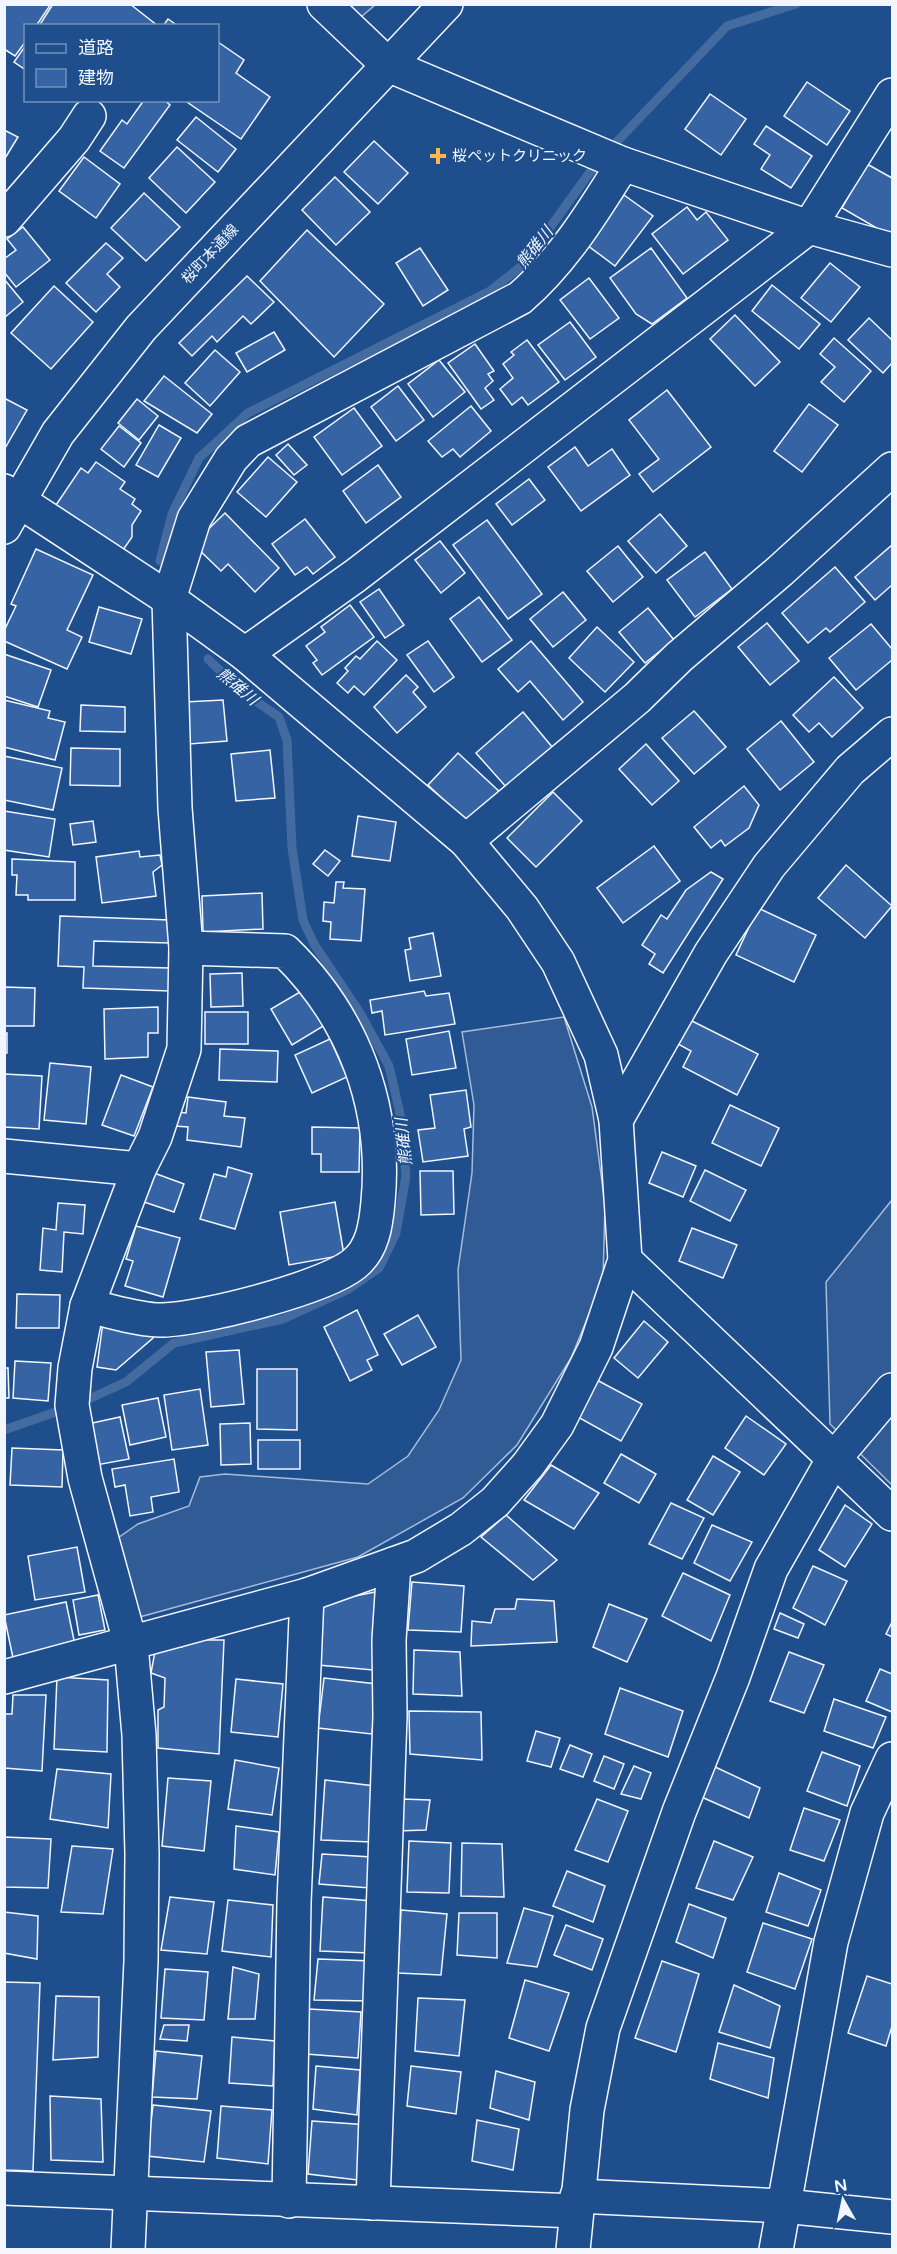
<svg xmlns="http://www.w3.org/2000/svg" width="897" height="2254" font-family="'Varela Round','Noto Sans JP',sans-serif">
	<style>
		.built { fill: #305b95; stroke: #a8bbd7; stroke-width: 1.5 }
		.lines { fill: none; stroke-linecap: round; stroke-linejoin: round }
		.stream { stroke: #446ba0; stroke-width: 9 }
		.building { fill: #3563a3; stroke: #f2f6ff; stroke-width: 1.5 }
		.minor-casing { stroke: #f2f6ff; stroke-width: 36 }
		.minor { stroke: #1f4e8c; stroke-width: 33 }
		.poi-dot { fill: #ffb74d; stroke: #1f4e8c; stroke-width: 2 }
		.labels { text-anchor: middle; stroke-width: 4.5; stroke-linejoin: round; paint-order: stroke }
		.poi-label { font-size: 15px; fill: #f2f6ff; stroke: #1f4e8c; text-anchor: start }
		.street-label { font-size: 15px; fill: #f2f6ff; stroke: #1f4e8c }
		.water-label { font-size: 16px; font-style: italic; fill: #f2f6ff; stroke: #1f4e8c }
	</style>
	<rect width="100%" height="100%" fill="#1f4e8c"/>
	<g class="built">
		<polygon points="350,5 375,5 361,17"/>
		<polygon points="564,1017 592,1107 605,1205 603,1280 571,1358 517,1445 463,1498 358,1557 136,1618 115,1540 138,1524 189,1506 200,1477 225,1474 368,1484 408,1456 439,1410 461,1360 458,1270 472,1173 474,1105 462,1032"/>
		<polygon points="892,1200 892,1485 830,1424 826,1282"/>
	</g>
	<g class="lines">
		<g class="stream">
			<polyline points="608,151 727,26 796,4"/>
			<polyline points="160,561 172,514 199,458 248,413 490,291 523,265 598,161"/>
			<polyline points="80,1403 126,1382 174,1343 283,1319 347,1290 379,1268 396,1233 406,1176 401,1118 389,1066 360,1013 314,944 303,920 292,848 287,740 279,717 241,691 208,659"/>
			<polyline points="4,1430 67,1408"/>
		</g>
	</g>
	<g class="building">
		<polygon points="4,4 51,4 36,26 26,26 26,41 15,56 4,49"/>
		<polygon points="53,4 130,4 158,26 39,26"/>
		<polygon points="168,19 178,26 163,26"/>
		<polygon points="218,42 244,60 236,73 270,97 241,139 184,100 218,100"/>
		<polygon points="26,45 26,70 14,62"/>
		<polygon points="807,82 850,111 827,145 784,116"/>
		<polygon points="710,94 746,119 721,155 685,129"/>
		<polygon points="144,100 164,100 170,105 124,168 100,151 122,120 127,124"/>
		<polygon points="196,117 236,149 218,172 177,140"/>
		<polygon points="766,126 812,156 791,188 761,169 770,155 754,144"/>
		<polygon points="4,130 18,137 4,160"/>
		<polygon points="374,141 408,173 378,204 344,172"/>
		<polygon points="177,147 215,182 186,213 149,178"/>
		<polygon points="84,157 120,184 96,218 59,191"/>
		<polygon points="867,164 892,178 892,237 842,208"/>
		<polygon points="335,177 370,212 336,245 302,210"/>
		<polygon points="144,193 180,227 146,261 111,228"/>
		<polygon points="624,195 653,216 615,266 587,245"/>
		<polygon points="687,207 697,220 706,212 728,240 683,274 652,234"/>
		<polygon points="23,227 50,260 16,287 4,272 4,259 16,250 7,239"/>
		<polygon points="307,230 384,304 334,357 260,281"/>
		<polygon points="106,243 123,258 107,274 120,287 96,312 66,283"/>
		<polygon points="420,248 448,290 423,306 396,263"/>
		<polygon points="651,248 687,298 652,324 636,314 610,278"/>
		<polygon points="830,263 860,287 831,322 801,298"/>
		<polygon points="247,276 274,302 251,324 243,316 217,342 212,336 192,356 179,343"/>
		<polygon points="589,278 619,318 590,339 560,300"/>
		<polygon points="4,279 23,302 4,318"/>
		<polygon points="772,285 820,324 799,349 752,311"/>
		<polygon points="54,286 93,322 51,369 11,333"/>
		<polygon points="735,315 780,362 755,386 710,339"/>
		<polygon points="869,318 892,340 892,363 883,373 848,340"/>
		<polygon points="570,322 596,357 565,380 538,345"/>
		<polygon points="274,332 285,350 247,372 236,353"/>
		<polygon points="834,338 871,371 844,402 821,382 835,367 820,354"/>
		<polygon points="527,340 559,382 528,405 522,397 512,405 500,389 513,378 503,364 514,355 511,352"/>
		<polygon points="475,344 494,371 488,374 493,381 485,388 494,400 481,409 448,363"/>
		<polygon points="215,350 240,372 210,406 185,383"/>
		<polygon points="439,360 465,392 433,417 408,384"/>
		<polygon points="164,376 212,414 197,433 144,401"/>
		<polygon points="398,386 424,420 396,441 371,407"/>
		<polygon points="667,390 711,447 653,492 639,474 659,459 629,420"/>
		<polygon points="4,398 27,410 4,450"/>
		<polygon points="137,399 158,416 139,440 118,423"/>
		<polygon points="809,404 838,425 802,472 774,451"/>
		<polygon points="471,406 491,431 460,457 453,449 442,457 428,441"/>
		<polygon points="354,408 382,446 342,475 314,437"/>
		<polygon points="159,425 181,438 158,477 136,465"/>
		<polygon points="119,426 141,443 124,467 101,449"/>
		<polygon points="288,444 307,465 294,475 276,455"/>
		<polygon points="575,447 588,466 612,449 630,475 581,511 548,467"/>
		<polygon points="268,457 297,482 266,517 237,492"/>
		<polygon points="96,462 125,482 120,489 135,499 132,504 141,511 132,525 132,537 123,550 56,505 81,468 88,473"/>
		<polygon points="378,465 401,497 366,523 343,491"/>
		<polygon points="529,479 545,500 512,525 496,504"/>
		<polygon points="225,513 279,568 255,592 228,564 221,571 193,544"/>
		<polygon points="660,514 687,546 656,573 628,541"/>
		<polygon points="305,519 335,557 313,574 307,567 295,575 272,544"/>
		<polygon points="487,520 542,594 508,619 453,545"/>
		<polygon points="440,541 465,573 441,593 415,560"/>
		<polygon points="892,545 892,585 875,600 855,577"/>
		<polygon points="618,546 643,577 613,602 587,571"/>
		<polygon points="36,549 93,575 67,630 82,637 67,669 4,641 4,631 16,606 11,604"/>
		<polygon points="705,552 732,589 695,617 667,580"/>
		<polygon points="835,567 865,602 830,632 826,628 808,643 782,613"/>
		<polygon points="379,589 404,625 385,638 360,602"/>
		<polygon points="563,592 586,620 553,647 530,619"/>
		<polygon points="479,597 512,640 482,662 450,619"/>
		<polygon points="350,605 374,637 322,675 313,663 317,660 306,646 325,632 321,627"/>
		<polygon points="99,607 142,619 131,654 89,642"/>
		<polygon points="648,608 674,640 645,663 619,632"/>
		<polygon points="767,623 799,661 770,685 738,647"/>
		<polygon points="871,624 892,649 892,660 856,690 829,658"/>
		<polygon points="597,627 634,662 605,692 569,658"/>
		<polygon points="377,641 397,660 364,695 354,686 348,693 337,683 348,671 345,668 356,656 360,659"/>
		<polygon points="428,641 454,677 434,692 407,655"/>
		<polygon points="531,641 583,702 563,720 530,681 518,692 498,669"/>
		<polygon points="4,654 51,670 38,707 4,696"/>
		<polygon points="406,675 418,687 413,692 426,707 397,733 374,707"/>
		<polygon points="834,677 863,708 832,737 819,723 809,732 793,715"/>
		<polygon points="4,700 50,711 48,718 65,722 55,760 4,747"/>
		<polygon points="223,700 227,741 189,744 185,702"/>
		<polygon points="81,705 125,707 125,732 80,731"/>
		<polygon points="694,711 726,747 694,774 662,738"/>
		<polygon points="523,712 553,748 507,788 476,753"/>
		<polygon points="781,721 814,762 780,790 747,749"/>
		<polygon points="646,744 679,781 652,805 619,769"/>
		<polygon points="71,748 120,749 120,786 70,785"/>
		<polygon points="270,750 275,798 236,801 231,754"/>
		<polygon points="458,753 502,794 471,826 428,785"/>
		<polygon points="4,756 62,768 53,810 4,800"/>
		<polygon points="744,786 759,805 749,828 725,846 721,840 711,848 694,827"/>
		<polygon points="553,792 582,821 536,867 507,838"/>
		<polygon points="4,811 55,819 49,857 4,850"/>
		<polygon points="358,816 396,822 390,861 352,856"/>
		<polygon points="93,821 96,842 73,845 70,824"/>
		<polygon points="654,846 680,881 623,923 597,888"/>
		<polygon points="325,850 340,861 328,876 313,864"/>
		<polygon points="139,851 140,857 160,855 162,865 153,872 156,896 102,903 96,857"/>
		<polygon points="12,859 75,862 75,900 28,900 28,895 16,895 17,875 12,875"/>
		<polygon points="846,865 892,906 865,938 818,898"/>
		<polygon points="711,872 723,879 663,973 649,964 655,954 642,945 661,915 667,919 686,890"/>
		<polygon points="336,882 344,882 343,888 365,889 361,941 330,939 331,922 323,921 324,902 334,903"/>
		<polygon points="262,893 263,929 203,932 202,896"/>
		<polygon points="758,908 816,935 794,982 736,955"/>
		<polygon points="60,916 170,920 170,943 94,941 93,966 170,968 170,991 83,988 84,967 58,966"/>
		<polygon points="433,933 441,976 410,981 405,950 411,949 409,938"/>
		<polygon points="242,973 243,1006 211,1007 210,974"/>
		<polygon points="4,987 35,988 34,1026 4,1026"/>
		<polygon points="305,989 325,1025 292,1045 271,1009"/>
		<polygon points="424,991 426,996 449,993 455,1024 385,1035 382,1011 372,1013 370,1000"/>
		<polygon points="158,1007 158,1033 148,1033 148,1057 105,1059 104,1009"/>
		<rect x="205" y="1012" width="43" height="32"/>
		<polygon points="690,1020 758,1054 737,1095 683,1067 691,1051 678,1044"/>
		<polygon points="449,1031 456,1068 412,1075 406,1039"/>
		<rect x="4" y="1033" width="3" height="20"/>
		<polygon points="330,1039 347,1077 312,1093 295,1055"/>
		<polygon points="220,1049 278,1051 277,1082 219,1080"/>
		<polygon points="50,1063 91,1067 86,1124 44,1120"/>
		<polygon points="4,1074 42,1076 39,1129 4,1127"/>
		<polygon points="121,1075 153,1087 134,1136 102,1125"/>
		<polygon points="466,1090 471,1127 464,1129 468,1156 423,1162 418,1130 435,1128 430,1095"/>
		<polygon points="188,1097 226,1102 224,1116 245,1118 241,1147 187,1140 188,1127 175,1126 177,1112 186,1113"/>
		<polygon points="730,1105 779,1128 761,1166 712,1143"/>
		<polygon points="312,1127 360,1128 359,1172 321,1172 321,1154 312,1154"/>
		<polygon points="662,1152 696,1166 683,1197 649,1183"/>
		<polygon points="228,1167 252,1174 235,1229 200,1219 214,1174 226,1177"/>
		<polygon points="705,1170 746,1190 730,1221 690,1201"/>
		<polygon points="420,1171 453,1171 454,1214 421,1215"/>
		<polygon points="154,1173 184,1184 174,1212 144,1202"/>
		<polygon points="335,1202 344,1255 289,1265 280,1212"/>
		<polygon points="58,1203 85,1205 83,1234 64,1232 62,1272 40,1270 43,1228 56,1230"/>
		<polygon points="136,1226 180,1238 163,1297 125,1286 133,1261 126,1259"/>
		<polygon points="692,1228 737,1245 723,1278 679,1261"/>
		<polygon points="17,1294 60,1295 59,1328 16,1328"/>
		<polygon points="357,1310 378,1355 367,1360 372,1370 350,1381 324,1327"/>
		<polygon points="418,1315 436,1347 402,1365 384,1334"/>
		<polygon points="644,1321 668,1342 638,1378 614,1358"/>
		<polygon points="103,1322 155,1329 153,1338 116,1370 97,1367"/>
		<polygon points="239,1350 244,1404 211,1407 206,1352"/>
		<polygon points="15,1361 51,1363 48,1401 13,1398"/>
		<polygon points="4,1368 8,1368 9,1398 4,1398"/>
		<polygon points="257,1369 297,1369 297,1430 257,1429"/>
		<polygon points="595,1379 642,1404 621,1441 576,1416"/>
		<polygon points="200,1389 208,1445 172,1450 164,1395"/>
		<polygon points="158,1398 166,1437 130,1445 122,1405"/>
		<polygon points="746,1416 786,1444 764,1475 725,1448"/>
		<polygon points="120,1417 129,1459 91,1466 83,1425"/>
		<polygon points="250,1423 251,1464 221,1465 220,1424"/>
		<rect x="258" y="1440" width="42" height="29"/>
		<polygon points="12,1448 63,1450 62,1487 10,1485"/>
		<polygon points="621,1454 656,1474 639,1503 604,1483"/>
		<polygon points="713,1456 740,1472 713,1515 687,1500"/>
		<polygon points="174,1459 179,1492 151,1497 153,1512 130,1516 125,1485 115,1487 112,1469"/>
		<polygon points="551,1465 599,1493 574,1529 524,1500"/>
		<polygon points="671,1503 704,1518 682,1559 649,1544"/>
		<polygon points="845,1505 872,1524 845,1567 819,1550"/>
		<polygon points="506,1515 557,1560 533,1580 481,1537"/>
		<polygon points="712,1525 752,1542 730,1581 694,1563"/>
		<polygon points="77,1547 85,1592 35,1600 28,1556"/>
		<polygon points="813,1566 847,1581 825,1625 793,1608"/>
		<polygon points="683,1573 730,1595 711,1641 662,1616"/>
		<polygon points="412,1582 464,1586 461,1632 408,1630"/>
		<polygon points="380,1591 373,1670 318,1665 320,1603"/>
		<polygon points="98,1595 105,1630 79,1635 73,1600"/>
		<polygon points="517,1599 554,1601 557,1642 471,1646 472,1621 491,1623 495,1609 515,1609"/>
		<polygon points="66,1602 75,1645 13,1658 4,1615"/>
		<polygon points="609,1604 647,1619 627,1662 593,1647"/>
		<polygon points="780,1613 804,1624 798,1638 774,1629"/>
		<polygon points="892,1622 892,1637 886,1634"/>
		<polygon points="186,1640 224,1640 219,1754 158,1748 158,1710 164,1707 165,1678 151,1673 156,1646 182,1647"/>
		<polygon points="414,1650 460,1652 462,1696 413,1694"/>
		<polygon points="789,1652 824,1665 804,1713 770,1701"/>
		<polygon points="880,1669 892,1674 892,1712 866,1701"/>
		<polygon points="57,1677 108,1680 107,1752 54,1749"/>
		<polygon points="324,1678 377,1684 372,1734 318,1728"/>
		<polygon points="236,1679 283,1684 278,1737 231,1732"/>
		<polygon points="620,1688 683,1711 668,1757 605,1734"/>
		<polygon points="13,1695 46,1695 42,1771 4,1768 4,1714 12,1714"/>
		<polygon points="834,1699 886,1717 873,1748 824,1731"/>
		<polygon points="409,1711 481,1712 482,1760 410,1754"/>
		<polygon points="536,1731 560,1738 551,1767 527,1761"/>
		<polygon points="570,1745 592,1754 583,1777 560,1769"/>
		<polygon points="822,1752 860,1766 847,1806 807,1791"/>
		<polygon points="604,1756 624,1764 614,1789 594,1781"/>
		<polygon points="235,1760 279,1768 272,1815 228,1809"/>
		<polygon points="711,1765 760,1788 749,1818 697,1795"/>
		<polygon points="634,1766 651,1773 641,1799 621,1794"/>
		<polygon points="57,1769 111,1774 108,1828 50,1819"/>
		<polygon points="168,1778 211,1781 204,1851 162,1846"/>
		<polygon points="325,1780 375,1786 372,1842 321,1840"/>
		<polygon points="401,1799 430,1800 426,1830 396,1831"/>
		<polygon points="597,1799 628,1811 608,1862 575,1850"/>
		<polygon points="804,1808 840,1820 824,1861 790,1850"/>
		<polygon points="236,1826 279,1832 275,1875 234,1869"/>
		<polygon points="4,1837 51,1839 48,1888 4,1887"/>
		<polygon points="409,1841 451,1843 449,1893 407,1892"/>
		<polygon points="714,1841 753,1857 733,1900 696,1888"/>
		<polygon points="462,1843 502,1844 504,1897 461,1896"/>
		<polygon points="72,1846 113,1849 103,1914 61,1912"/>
		<polygon points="322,1854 372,1857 370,1888 319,1884"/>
		<polygon points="567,1871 605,1886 593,1922 553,1906"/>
		<polygon points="779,1873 821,1890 808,1926 766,1912"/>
		<polygon points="170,1897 214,1902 207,1954 161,1950"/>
		<polygon points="323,1897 373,1901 370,1953 320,1951"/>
		<polygon points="228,1900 273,1905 271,1957 222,1951"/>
		<polygon points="689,1904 726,1918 713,1958 676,1942"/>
		<polygon points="524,1908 553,1916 537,1967 507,1963"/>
		<polygon points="401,1910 447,1914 441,1975 398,1973"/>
		<polygon points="4,1912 38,1916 37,1959 4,1953"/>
		<polygon points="459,1913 497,1913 497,1958 457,1955"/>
		<polygon points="763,1923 812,1939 795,1989 747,1972"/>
		<polygon points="566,1925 603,1939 592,1970 554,1955"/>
		<polygon points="318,1959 372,1961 369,2001 314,2000"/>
		<polygon points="662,1961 699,1974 676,2052 635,2038"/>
		<polygon points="233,1967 259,1974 255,2019 228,2019"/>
		<polygon points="165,1969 208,1972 204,2020 161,2018"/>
		<polygon points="867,1976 892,1984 892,2026 886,2046 848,2033"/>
		<polygon points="525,1980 569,1993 549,2051 509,2038"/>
		<polygon points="4,1982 40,1983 33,2171 4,2170"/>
		<polygon points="734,1985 780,2006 770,2048 719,2032"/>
		<polygon points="56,1996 99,1997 98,2057 53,2060"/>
		<polygon points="418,1998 465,2000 459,2056 415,2051"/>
		<polygon points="309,2009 361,2012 358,2058 306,2054"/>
		<polygon points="164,2025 189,2025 187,2041 160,2039"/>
		<polygon points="232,2037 275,2041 273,2086 229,2083"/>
		<polygon points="718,2043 774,2058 768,2098 710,2079"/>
		<polygon points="156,2051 202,2056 197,2099 152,2097"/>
		<polygon points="316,2066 360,2070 357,2115 313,2109"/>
		<polygon points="411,2066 461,2072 456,2114 407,2106"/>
		<polygon points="496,2071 535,2082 529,2120 490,2108"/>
		<polygon points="50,2096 101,2099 103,2162 51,2160"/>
		<polygon points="153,2105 211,2111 204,2162 147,2156"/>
		<polygon points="221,2106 272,2110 268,2164 217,2158"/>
		<polygon points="477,2120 519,2129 513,2170 472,2161"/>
		<polygon points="312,2121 369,2125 366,2181 308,2174"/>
	</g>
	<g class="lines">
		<g class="minor-casing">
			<g id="minor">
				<polyline points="324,4 388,65 623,164 809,227 892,250"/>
				<polyline points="4,220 74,139 89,116"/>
				<polyline points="4,491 169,599 245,654 466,841 522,908 558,962 601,1055 616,1120 625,1260 596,1347 557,1425 528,1465 495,1502 461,1529 416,1556 307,1595 4,1677"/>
				<polyline points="4,527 58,433 141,328 446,4"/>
				<polyline points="245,654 355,576 809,227 892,95"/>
				<polyline points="466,841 637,698 679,657 780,571 892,469"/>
				<polyline points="616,1120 711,953 769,866 850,770 892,734"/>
				<polyline points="4,1156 139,1169"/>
				<polyline points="625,1260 892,1514"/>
				<path d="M87,1306C109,1310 141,1321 163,1320C203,1319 324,1288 354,1264C373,1249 376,1224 378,1202C387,1107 354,1018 285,951L186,948"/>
				<polyline points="4,2188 576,2211"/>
				<polyline points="577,2196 784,2206 892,2217"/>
				<polyline points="289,2201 294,1902 307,1595"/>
				<polyline points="373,2203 390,1716 389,1640 394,1564"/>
				<path d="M128,2250L141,1961L142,1854L139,1735L131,1645L85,1478L72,1405L75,1368L87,1306L139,1169L155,1137L184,1049L186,948L175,808L169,599L194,519L231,459L248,441L520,298C563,261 593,212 623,164"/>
				<polyline points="573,2250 587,2110 603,2028 679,1812 733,1677 771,1569 833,1460 892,1390"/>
				<polyline points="776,2250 831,1942 867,1813 892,1759"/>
			</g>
		</g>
		<use href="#minor" class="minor"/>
	</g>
	<path class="poi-dot" d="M435 147h6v6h6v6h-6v6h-6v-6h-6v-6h6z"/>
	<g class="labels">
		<g class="poi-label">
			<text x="452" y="161">桜ペットクリニック</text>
		</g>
		<g class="street-label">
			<text transform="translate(210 254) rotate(-47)" y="5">桜町本通線</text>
		</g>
		<g class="water-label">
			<text transform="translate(534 247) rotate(-52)" y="6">熊碓川</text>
			<text transform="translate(238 686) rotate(40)" y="6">熊碓川</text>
			<text transform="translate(403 1142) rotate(-96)" y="6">熊碓川</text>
		</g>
	</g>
	<rect width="897" height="2254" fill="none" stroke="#f2f6ff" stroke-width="12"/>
	<rect x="24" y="24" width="195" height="78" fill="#1f4e8c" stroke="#7391ba" stroke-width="1.5"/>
	<rect x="36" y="44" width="30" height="9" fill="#1f4e8c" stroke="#7391ba" stroke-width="1.5"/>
	<text x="78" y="54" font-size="18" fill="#f2f6ff">道路</text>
	<rect x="36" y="69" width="30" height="18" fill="#3563a3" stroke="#7391ba" stroke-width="1.5"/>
	<text x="78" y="84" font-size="18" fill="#f2f6ff">建物</text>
	<g transform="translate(843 2200) rotate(351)" stroke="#1f4e8c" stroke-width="4.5" paint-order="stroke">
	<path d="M0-4.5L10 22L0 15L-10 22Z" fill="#f2f6ff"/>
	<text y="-9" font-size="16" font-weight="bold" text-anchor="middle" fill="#f2f6ff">N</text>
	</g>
</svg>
